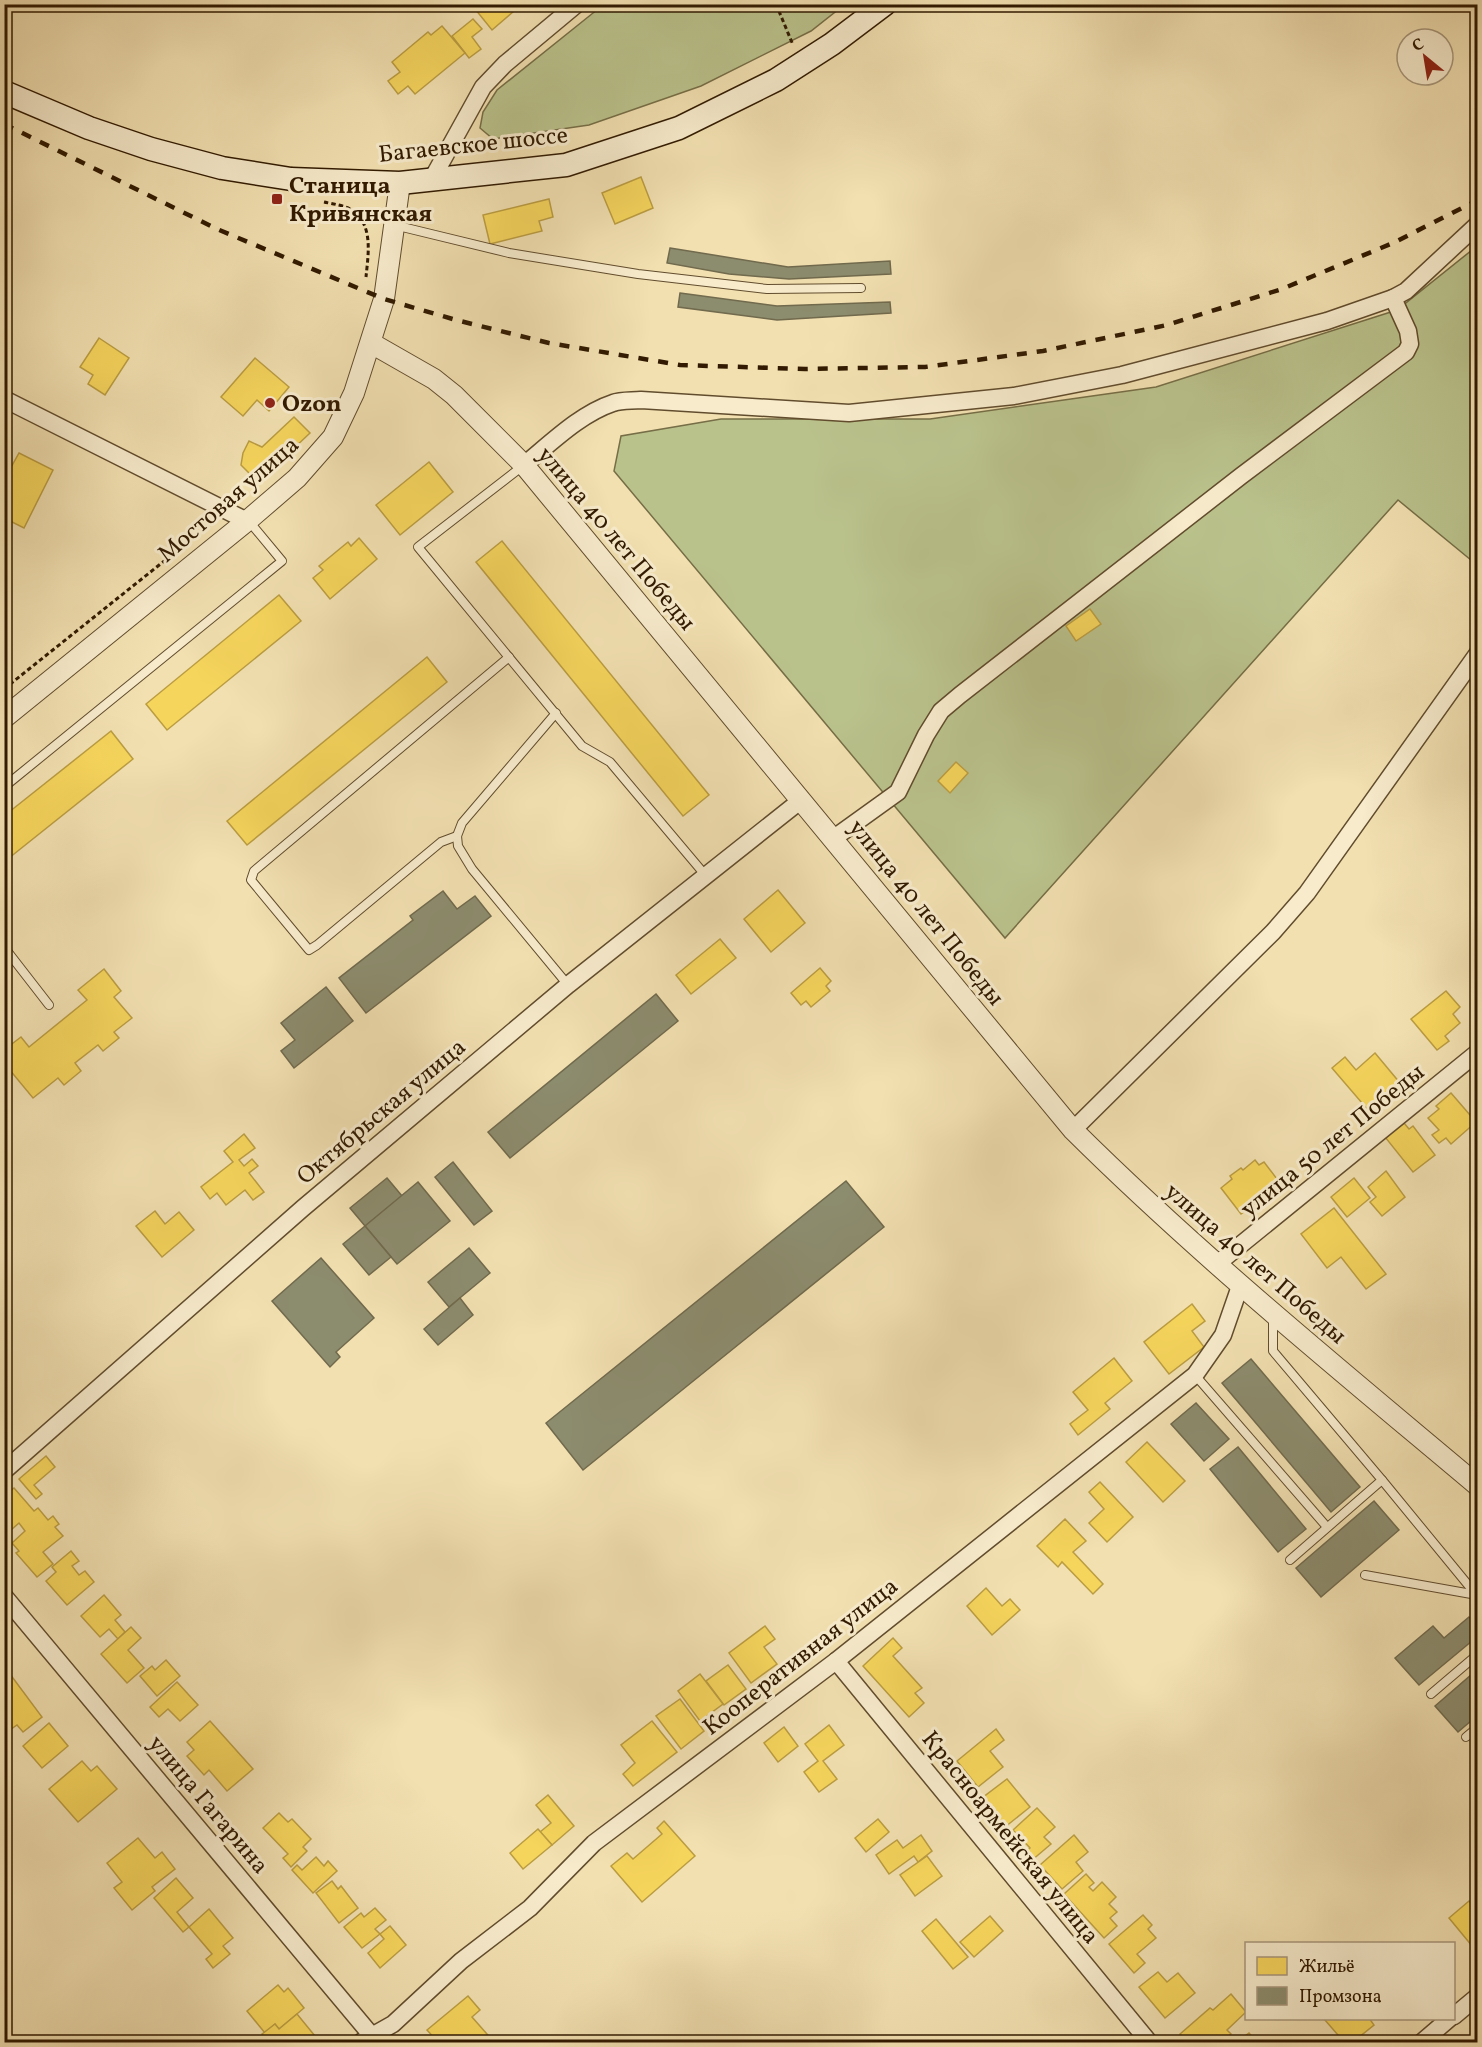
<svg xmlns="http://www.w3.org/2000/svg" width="1482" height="2047" font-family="Vollkorn,serif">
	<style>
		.green { fill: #bac28c; stroke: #766e46; stroke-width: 1.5 }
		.homes { fill: #f6d55c; stroke: #bb9d41; stroke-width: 1.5 }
		.industry { fill: #8c8c6e; stroke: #716a4d; stroke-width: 1.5 }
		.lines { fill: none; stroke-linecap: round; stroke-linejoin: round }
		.service-casing { stroke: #614c2d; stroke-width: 10 }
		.minor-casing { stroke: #614c2d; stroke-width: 19 }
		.tertiary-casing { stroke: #614c2d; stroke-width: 22 }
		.secondary-casing { stroke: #311a01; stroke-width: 25 }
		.path { stroke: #311a01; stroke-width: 3; stroke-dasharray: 4.5 3; stroke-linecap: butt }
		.service { stroke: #f7ebcc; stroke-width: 8 }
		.minor { stroke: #f7ebcc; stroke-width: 16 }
		.tertiary { stroke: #f7ebcc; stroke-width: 20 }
		.secondary { stroke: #f7ebcc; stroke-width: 22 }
		.rail { stroke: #311a01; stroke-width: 4.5; stroke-dasharray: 10 10; stroke-linecap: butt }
		.poi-dot { fill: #8f2418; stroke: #f7ebcc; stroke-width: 2 }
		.labels { text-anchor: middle; stroke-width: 6; stroke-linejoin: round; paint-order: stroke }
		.street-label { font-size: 24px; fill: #311a01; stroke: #f7ebcc }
		.poi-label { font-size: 24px; font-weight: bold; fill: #311a01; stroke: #f7ebcc; text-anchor: start }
	</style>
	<rect width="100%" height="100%" fill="#f2e0b1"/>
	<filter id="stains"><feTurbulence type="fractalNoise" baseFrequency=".00333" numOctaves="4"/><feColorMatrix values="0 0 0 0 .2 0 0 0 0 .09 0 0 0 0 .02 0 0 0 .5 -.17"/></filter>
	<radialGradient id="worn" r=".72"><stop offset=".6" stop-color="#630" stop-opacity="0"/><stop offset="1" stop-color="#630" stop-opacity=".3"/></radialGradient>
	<g class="green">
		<polygon points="603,5 603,4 844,5 811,31 701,86 589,125 493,139 480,128 483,112 497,90"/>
		<polygon points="1477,246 1477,565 1398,500 1005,938 614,471 621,436 721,419 930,419 1156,387 1397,310"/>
	</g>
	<g class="homes">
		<polygon points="471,4 522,4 492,30"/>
		<polygon points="473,19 482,29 472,37 481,49 469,58 452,36"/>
		<polygon points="442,26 465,53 415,94 408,86 398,94 388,81 400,72 392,62 428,32 431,35"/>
		<polygon points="641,177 653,208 615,224 602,193"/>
		<polygon points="549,199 553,217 539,221 542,231 490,244 483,215"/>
		<polygon points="99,338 129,358 105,395 88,384 93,375 80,367"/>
		<polygon points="255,358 289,387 269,411 257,400 243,416 221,397"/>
		<polygon points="294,417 310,433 258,482 241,465 243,453 249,441 262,447"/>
		<polygon points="19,453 53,470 24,528 4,518 4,480"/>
		<polygon points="429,462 453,492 400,535 376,505"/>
		<polygon points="359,538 377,559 330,599 313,578 323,570 319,566 348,542 351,546"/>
		<polygon points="502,541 709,795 683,816 476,562"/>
		<polygon points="279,595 301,621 167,730 146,704"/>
		<polygon points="1090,609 1101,624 1076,641 1066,626"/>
		<polygon points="427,657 447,682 247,845 227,821"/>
		<polygon points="111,731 133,759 4,862 4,816"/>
		<polygon points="956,762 968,773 950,793 938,781"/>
		<polygon points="778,890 805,923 771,952 744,919"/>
		<polygon points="720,939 736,958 691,994 676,975"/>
		<polygon points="820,968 831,981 826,986 830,991 811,1007 806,1001 801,1005 791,993"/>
		<polygon points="104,969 121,991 114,997 132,1018 114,1032 119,1038 103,1051 98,1045 75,1063 81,1071 64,1085 58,1078 33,1098 4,1063 4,1050 21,1037 29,1047 87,1000 78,990"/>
		<polygon points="1446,991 1460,1007 1453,1014 1460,1023 1445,1036 1449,1041 1437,1050 1411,1019"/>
		<polygon points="1375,1053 1400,1083 1368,1110 1332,1068 1345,1057 1356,1070"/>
		<polygon points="1451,1093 1476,1122 1451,1144 1446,1138 1439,1143 1432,1135 1439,1130 1428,1118 1439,1109 1436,1106"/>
		<polygon points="1404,1123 1409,1129 1413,1126 1435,1155 1413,1172 1385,1137"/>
		<polygon points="244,1134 255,1148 239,1160 244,1166 252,1159 258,1166 249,1173 264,1192 253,1200 245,1190 226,1205 217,1193 210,1199 201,1187 233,1162 224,1151"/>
		<polygon points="1255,1160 1259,1165 1264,1162 1277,1179 1252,1199 1256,1203 1241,1214 1221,1188 1232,1179 1230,1176 1241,1168 1243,1170"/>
		<polygon points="1386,1171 1405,1197 1382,1216 1370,1202 1376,1197 1368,1187"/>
		<polygon points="1354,1178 1370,1198 1347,1217 1331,1197"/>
		<polygon points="1334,1208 1386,1274 1366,1289 1341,1257 1327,1268 1301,1234"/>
		<polygon points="155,1211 165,1224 179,1212 194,1230 162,1257 136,1226"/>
		<polygon points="1192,1304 1205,1321 1192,1331 1204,1347 1169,1374 1144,1342"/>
		<polygon points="1114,1358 1132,1381 1105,1403 1110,1409 1078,1435 1070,1424 1088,1410 1073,1392"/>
		<polygon points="1147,1442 1185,1481 1163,1502 1126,1462"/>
		<polygon points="46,1456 55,1467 34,1485 42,1494 36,1499 19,1479"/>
		<polygon points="1100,1482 1133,1517 1107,1542 1089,1523 1104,1509 1089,1492"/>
		<polygon points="14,1488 34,1511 38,1508 48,1520 53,1516 59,1524 55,1527 63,1536 43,1552 53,1564 37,1577 16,1553 19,1551 12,1543 25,1531 19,1523 11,1530 4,1521 4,1496"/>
		<polygon points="1065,1519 1086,1541 1073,1552 1103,1584 1093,1594 1062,1562 1058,1567 1037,1546"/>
		<polygon points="71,1551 79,1561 72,1566 79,1575 85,1571 94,1582 67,1605 46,1581 56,1572 52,1567"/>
		<polygon points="986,1588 1002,1606 1010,1599 1020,1610 992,1635 967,1606"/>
		<polygon points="104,1595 121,1615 115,1620 125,1632 118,1639 109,1629 100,1637 81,1616"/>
		<polygon points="765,1626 775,1639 764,1647 777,1664 751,1683 729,1653"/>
		<polygon points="131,1627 141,1638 128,1650 144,1668 127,1683 101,1654"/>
		<polygon points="893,1638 902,1648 893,1656 922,1688 915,1693 924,1703 909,1717 863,1666"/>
		<polygon points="166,1660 180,1676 157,1696 140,1676 152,1666 155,1670"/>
		<polygon points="728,1665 746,1689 724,1705 706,1681"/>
		<polygon points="7,1670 42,1717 23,1732 17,1725 4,1734 4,1672"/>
		<polygon points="700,1674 723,1704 700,1721 678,1691"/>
		<polygon points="177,1682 198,1705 180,1721 168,1709 159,1717 150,1707"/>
		<polygon points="680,1699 704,1731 681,1749 656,1716"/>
		<polygon points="210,1721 253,1769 227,1791 209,1770 204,1775 187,1756 194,1750 187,1742"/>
		<polygon points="652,1721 677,1752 633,1786 623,1774 635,1763 621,1745"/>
		<polygon points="49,1723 68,1746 42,1768 23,1746"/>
		<polygon points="829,1725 844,1745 823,1761 837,1779 819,1792 804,1772 818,1761 805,1744"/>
		<polygon points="784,1727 798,1746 778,1762 764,1743"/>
		<polygon points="996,1729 1004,1740 990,1751 1003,1767 978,1787 957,1761"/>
		<polygon points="82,1761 91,1771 97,1766 117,1789 78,1822 49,1789"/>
		<polygon points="1007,1779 1030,1807 1005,1827 982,1798"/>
		<polygon points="548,1795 574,1826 552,1845 540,1832 551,1823 536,1805"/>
		<polygon points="1037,1808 1055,1827 1044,1837 1051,1844 1031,1861 1024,1853 1030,1848 1013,1830"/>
		<polygon points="279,1813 288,1822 292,1819 311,1839 303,1847 307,1851 291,1867 283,1858 288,1854 263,1828"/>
		<polygon points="878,1819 889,1832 866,1852 855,1838"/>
		<polygon points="664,1821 695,1856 642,1902 611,1866 627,1853 633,1859 662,1834 657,1828"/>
		<polygon points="538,1829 552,1845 523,1869 510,1853"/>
		<polygon points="921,1835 932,1851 918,1862 914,1856 889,1874 876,1855 897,1840 903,1848"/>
		<polygon points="1074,1835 1088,1852 1076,1862 1083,1871 1062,1889 1040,1865"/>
		<polygon points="138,1838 155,1858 162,1852 175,1869 152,1887 155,1891 132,1910 114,1888 122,1882 107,1863"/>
		<polygon points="927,1856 942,1876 915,1896 900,1875"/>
		<polygon points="316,1857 324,1866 328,1861 337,1871 313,1893 292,1870 297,1865 302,1870"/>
		<polygon points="1086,1874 1094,1883 1089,1887 1093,1891 1102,1882 1116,1897 1109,1904 1117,1912 1110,1918 1117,1926 1104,1938 1064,1894"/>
		<polygon points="176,1878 193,1898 177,1912 189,1927 183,1932 154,1898"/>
		<polygon points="332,1881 338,1889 341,1886 358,1908 339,1923 316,1893"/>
		<polygon points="1469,1901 1475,1908 1478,1906 1477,1952 1449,1918"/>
		<polygon points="375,1908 386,1920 375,1929 380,1934 362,1948 344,1927 361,1913 364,1917"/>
		<polygon points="209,1909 233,1938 223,1946 230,1954 213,1968 206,1959 212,1954 189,1927"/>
		<polygon points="1143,1915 1152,1925 1148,1929 1156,1938 1137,1954 1145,1963 1134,1973 1109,1944"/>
		<polygon points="990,1916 1003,1931 974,1957 960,1942"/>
		<polygon points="936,1919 968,1957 953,1969 922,1931"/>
		<polygon points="390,1926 406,1945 380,1968 368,1953 384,1939 380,1934"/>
		<polygon points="1158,1972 1167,1982 1178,1973 1195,1993 1165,2018 1139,1987"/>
		<polygon points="278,1985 284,1992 288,1988 304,2008 279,2029 275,2024 265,2033 247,2011"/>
		<polygon points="1231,1994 1246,2012 1227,2030 1231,2034 1221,2042 1187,2042 1180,2034 1210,2008 1213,2010"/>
		<polygon points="468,1996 480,2010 472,2017 494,2042 438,2042 427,2030"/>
		<polygon points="297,2014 315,2036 308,2042 269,2042 262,2034 275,2024 279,2029"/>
		<polygon points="1327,2018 1369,2018 1374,2025 1358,2038 1361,2042 1344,2042 1325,2020"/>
		<polygon points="1249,2033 1257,2042 1237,2042"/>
	</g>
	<g class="industry">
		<polygon points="670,248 788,267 890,261 891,274 789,279 729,274 667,263"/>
		<polygon points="680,293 777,306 890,302 891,313 777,320 678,307"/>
		<polygon points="443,891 457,909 475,896 491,916 366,1013 339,978 413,920 410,916"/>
		<polygon points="326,987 353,1021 294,1068 281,1051 295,1040 281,1023"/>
		<polygon points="656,994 678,1021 510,1158 488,1132"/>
		<polygon points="453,1162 492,1211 474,1225 435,1177"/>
		<polygon points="387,1178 402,1196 365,1226 350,1208"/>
		<polygon points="846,1181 884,1227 583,1470 546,1423"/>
		<polygon points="418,1182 450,1221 397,1264 365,1226"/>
		<polygon points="365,1226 391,1257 369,1275 343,1244"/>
		<polygon points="469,1248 490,1273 449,1307 428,1282"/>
		<polygon points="321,1258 374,1318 336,1352 340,1357 330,1367 272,1301"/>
		<polygon points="460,1298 473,1315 438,1345 424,1329"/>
		<polygon points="1251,1359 1360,1487 1331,1512 1222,1383"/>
		<polygon points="1196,1403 1229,1439 1204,1461 1171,1424"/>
		<polygon points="1238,1447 1306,1529 1278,1552 1210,1469"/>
		<polygon points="1374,1501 1399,1530 1321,1597 1296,1568"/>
		<polygon points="1469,1617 1478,1626 1478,1636 1419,1685 1395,1658 1433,1626 1444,1638"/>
		<polygon points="1478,1669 1478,1715 1458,1732 1435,1706"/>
	</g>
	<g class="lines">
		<g class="service-casing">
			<g id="service">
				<polyline points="394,225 509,253 638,274 767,289 861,288"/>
				<polyline points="524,465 418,547 582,746 610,762 706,876"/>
				<polyline points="556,713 462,823 457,836 458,846 472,869 568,985"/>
				<polyline points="4,787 282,561 248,520"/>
				<polyline points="457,836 441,842 317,945 309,950 251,880 254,871 509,657"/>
				<polyline points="4,947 49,1005"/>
				<polyline points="1273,1315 1273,1351 1382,1480 1290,1560"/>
				<polyline points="1195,1375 1327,1527"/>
				<polyline points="1382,1480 1478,1597"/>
				<polyline points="1365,1575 1477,1595"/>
				<polyline points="1431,1694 1478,1654"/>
				<polyline points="1466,1737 1478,1727"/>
			</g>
		</g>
		<g class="minor-casing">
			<g id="minor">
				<polyline points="432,179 483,87 505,64 577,4"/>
				<polyline points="4,399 247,521"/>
				<path d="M524,465C551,443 580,414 613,403C621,400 632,401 641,400L849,413L1014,396L1122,375L1327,321L1393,298L1406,291L1478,224"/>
				<polyline points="834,838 898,792 926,735 941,711 960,695 1241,476 1406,352 1410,344 1408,331 1393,298"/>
				<polyline points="1073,1130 1273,932 1307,893 1478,653"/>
				<polyline points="1217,1264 1478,1052"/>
				<polyline points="4,1471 303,1208 568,985 800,801"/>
				<polyline points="4,1596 377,2042"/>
				<polyline points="836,1661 1149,2042"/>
				<polyline points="1454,2016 1478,1996"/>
				<polyline points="361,2042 393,2024 461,1961 530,1908 594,1843 836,1661 1195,1375 1223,1335 1240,1286"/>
				<polyline points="1422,2042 1450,2018"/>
			</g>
		</g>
		<g class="tertiary-casing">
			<g id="tertiary">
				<path d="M371,343L434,379L454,395L524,465L1073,1130C1200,1256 1340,1370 1478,1486"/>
				<polyline points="4,718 247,521 297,478 333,437 354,393 384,299 400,183"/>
			</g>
		</g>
		<g class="secondary-casing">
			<polyline id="secondary" points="4,92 89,128 151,149 222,168 291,179 400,183 566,165 679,128 776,80 832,44 885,4"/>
		</g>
		<g class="path">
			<polyline points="776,4 793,45"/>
			<path d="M324,202C333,204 349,206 356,213C373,229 368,256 366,277"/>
			<polyline points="4,689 213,522"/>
		</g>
		<use href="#service" class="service"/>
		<use href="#minor" class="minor"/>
		<use href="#tertiary" class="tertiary"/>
		<use href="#secondary" class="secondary"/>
		<polyline class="rail" points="4,124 217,229 384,299 456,320 549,343 680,365 805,369 925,367 1043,351 1167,325 1282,289 1393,243 1478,200"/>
	</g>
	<g class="poi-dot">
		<rect x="271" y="193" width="12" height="12" rx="3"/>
		<circle cx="270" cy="403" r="6"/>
	</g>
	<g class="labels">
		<g class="street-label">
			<text transform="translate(473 144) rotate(-6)" y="8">Багаевское шоссе</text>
			<text transform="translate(228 499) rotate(-41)" y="8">Мостовая улица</text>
			<text transform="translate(617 538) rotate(50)" y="8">улица 40 лет Победы</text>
			<text transform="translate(927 912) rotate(51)" y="8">улица 40 лет Победы</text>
			<text transform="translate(381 1111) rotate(-40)" y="8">Октябрьская улица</text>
			<text transform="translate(1332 1140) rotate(-39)" y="8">улица 50 лет Победы</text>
			<text transform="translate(1256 1263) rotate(41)" y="8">улица 40 лет Победы</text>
			<text transform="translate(800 1656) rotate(-38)" y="8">Кооперативная улица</text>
			<text transform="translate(209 1804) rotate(50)" y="8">улица Гагарина</text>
			<text transform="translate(1011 1837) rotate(51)" y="8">Красноармейская улица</text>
		</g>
		<g class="poi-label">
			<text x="289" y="193">Станица<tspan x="289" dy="28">Кривянская</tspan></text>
			<text x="282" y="411">Ozon</text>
		</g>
	</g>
	<rect width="1482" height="2047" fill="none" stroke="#f2e0b1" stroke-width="24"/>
	<rect x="6" y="6" width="1470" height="2035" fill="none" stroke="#311a01" stroke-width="3"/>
	<rect x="12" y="12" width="1458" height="2023" fill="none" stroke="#311a01" stroke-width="1.5"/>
	<rect x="1245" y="1942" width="210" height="78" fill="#f7ebcc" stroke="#a8977b" stroke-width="1.5"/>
	<rect x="1257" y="1957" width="30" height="18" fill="#f6d55c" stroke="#a8977b" stroke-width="1.5"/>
	<text x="1299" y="1972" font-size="18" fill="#311a01">Жильё</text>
	<rect x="1257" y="1987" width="30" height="18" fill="#8c8c6e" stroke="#a8977b" stroke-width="1.5"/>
	<text x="1299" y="2002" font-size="18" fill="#311a01">Промзона</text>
	<g transform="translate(1425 57) rotate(330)"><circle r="28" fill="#f7ebcc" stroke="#a8977b" stroke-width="1.5"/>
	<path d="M0-4.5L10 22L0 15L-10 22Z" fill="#8f2418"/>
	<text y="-9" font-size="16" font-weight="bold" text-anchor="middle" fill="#311a01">С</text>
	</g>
	<rect width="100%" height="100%" filter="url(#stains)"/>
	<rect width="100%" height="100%" fill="url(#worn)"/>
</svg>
